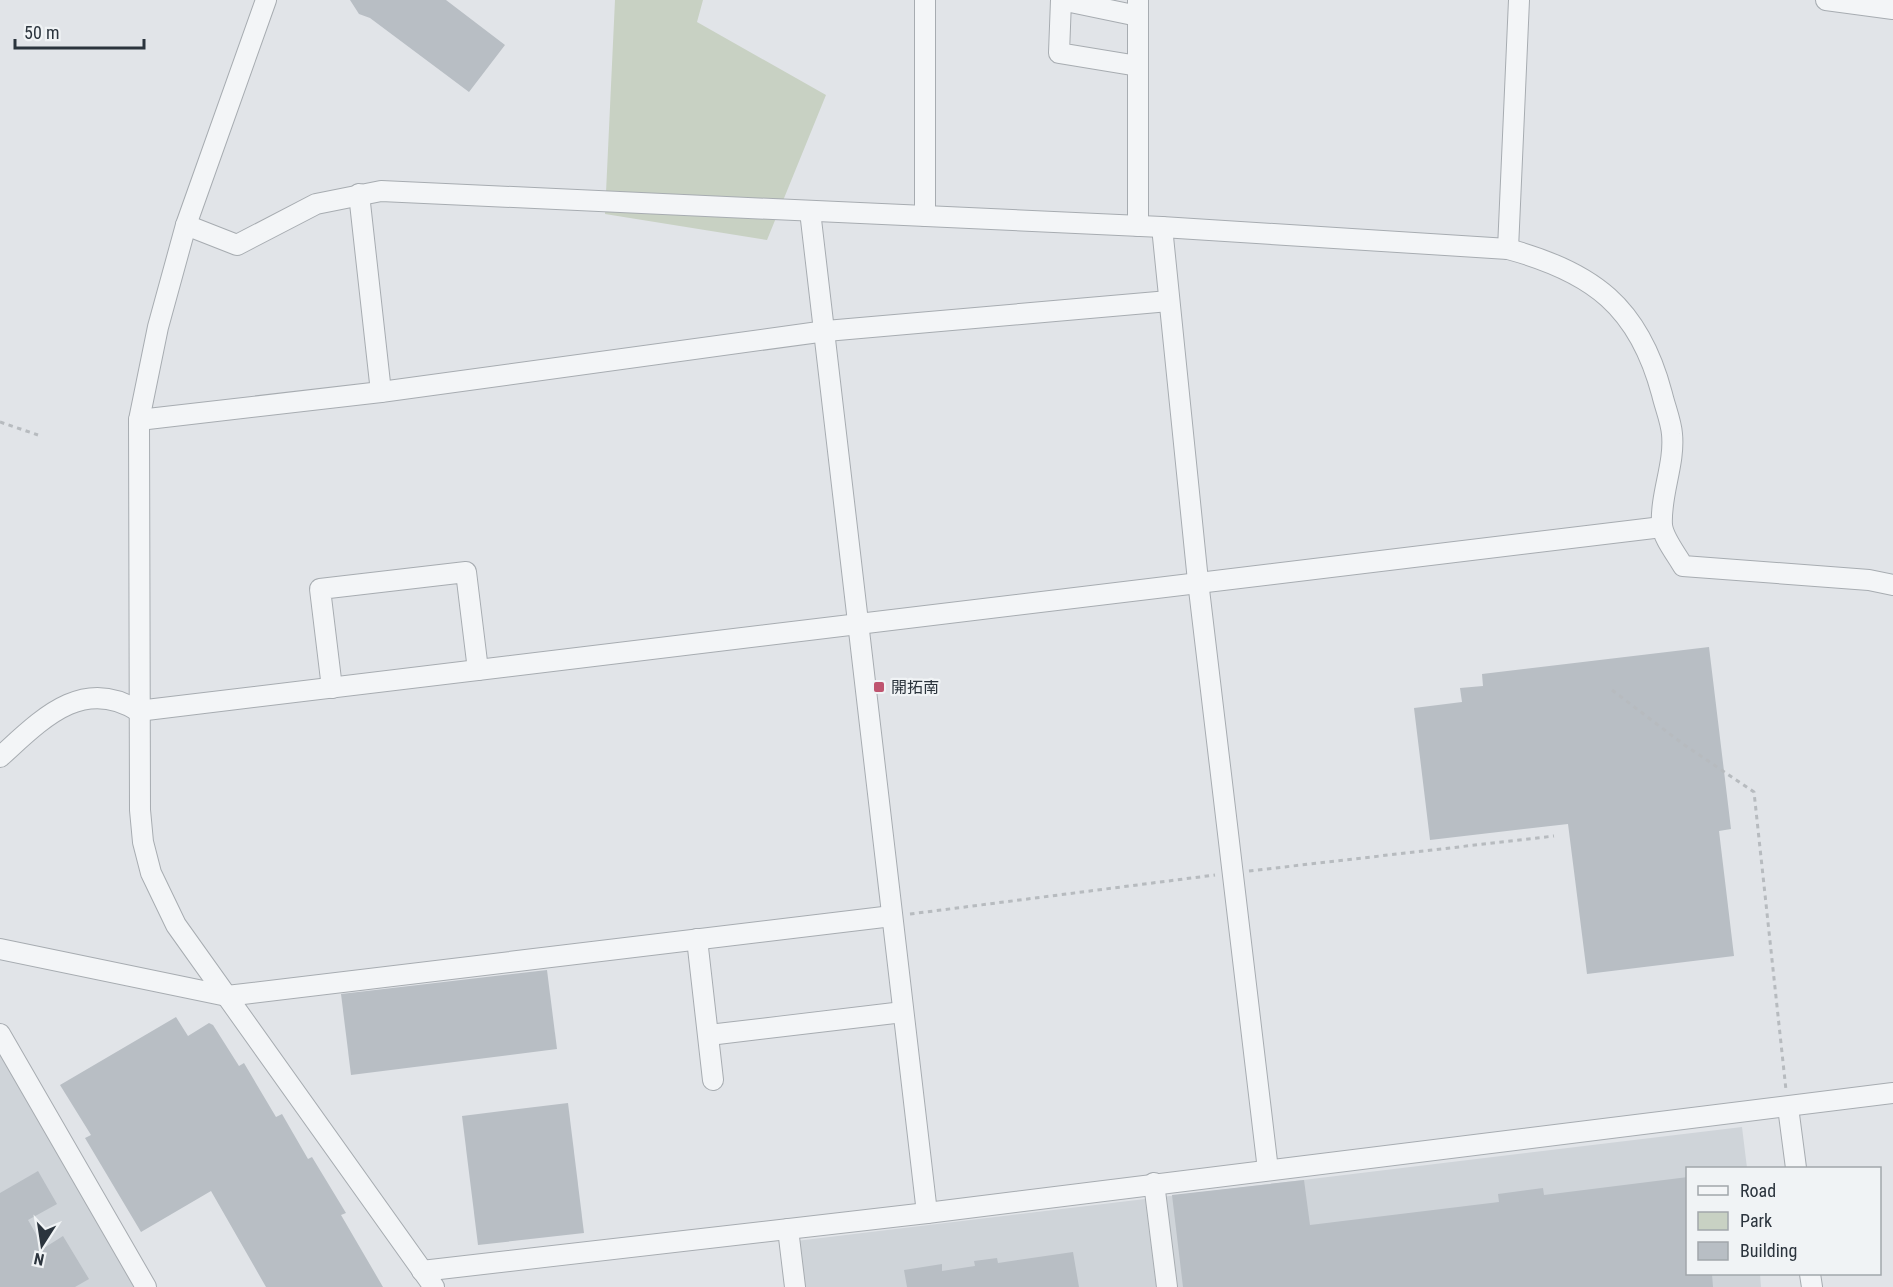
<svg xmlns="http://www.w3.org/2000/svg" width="1893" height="1287" font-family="'Roboto Condensed','Noto Sans JP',sans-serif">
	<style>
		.built { fill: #cfd4d9 }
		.green { fill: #c8d1c3 }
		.building { fill: #b8bec4 }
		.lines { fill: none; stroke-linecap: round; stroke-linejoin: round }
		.minor-casing { stroke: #a7acb1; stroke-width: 22 }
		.path { stroke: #b7bbbf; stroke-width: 3; stroke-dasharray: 4.5 4.5; stroke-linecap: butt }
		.minor { stroke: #f3f5f7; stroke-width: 20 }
		.poi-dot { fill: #bf546f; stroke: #f0f3f5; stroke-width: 2 }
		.labels { text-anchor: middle; stroke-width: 4.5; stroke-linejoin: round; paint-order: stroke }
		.poi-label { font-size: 16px; fill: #2b343d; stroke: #f0f3f5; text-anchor: start }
	</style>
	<rect width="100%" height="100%" fill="#e1e4e8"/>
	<g class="built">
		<polygon points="0,1053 136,1287 0,1287"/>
		<polygon points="1742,1127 1747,1168 1688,1168 1688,1274 1760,1274 1761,1287 801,1287 796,1241"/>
	</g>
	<polygon class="green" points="615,0 703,0 697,22 826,95 767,240 605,214"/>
	<g class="building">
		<polygon points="350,0 446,0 505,45 469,92 370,18 359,14"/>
		<polygon points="1709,647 1731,829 1719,831 1734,956 1587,974 1568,824 1430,840 1414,708 1462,702 1460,688 1483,686 1482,674"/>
		<polygon points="547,970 557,1049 351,1075 341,994"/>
		<polygon points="176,1017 188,1036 209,1023 213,1025 239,1066 244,1063 276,1117 282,1114 308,1159 312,1157 346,1213 341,1215 383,1287 266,1287 211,1191 141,1232 85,1138 91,1135 60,1085"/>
		<polygon points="568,1103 584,1233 478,1245 462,1116"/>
		<polygon points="38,1171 57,1204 28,1220 44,1248 63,1236 89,1279 75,1287 0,1287 0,1193"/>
		<polygon points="1688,1177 1688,1274 1712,1274 1713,1287 1183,1287 1172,1195 1304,1180 1310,1225 1499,1202 1498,1194 1543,1188 1544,1195"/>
		<polygon points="1073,1252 1079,1287 907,1287 904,1270 942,1264 942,1271 975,1266 974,1261 997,1258 998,1263"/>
	</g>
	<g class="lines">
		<g class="minor-casing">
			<g id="minor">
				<polyline points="266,0 186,225 158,327 139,420 140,810 143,842 151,873 176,925 434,1287"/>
				<polyline points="1826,0 1893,9"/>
				<polyline points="1138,66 1059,53 1061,0 1138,16"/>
				<polyline points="359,194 381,392"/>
				<polyline points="810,211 927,1213"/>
				<polyline points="925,216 925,0"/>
				<path d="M186,225L237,245L316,204L381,191L1162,227L1508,249C1593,272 1639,307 1662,394C1665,407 1671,421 1672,434C1675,464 1660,495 1662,525C1663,538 1677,555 1683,566L1869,580L1893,585"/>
				<polyline points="1138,226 1138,0"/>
				<polyline points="1162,227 1198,581 1268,1170"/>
				<polyline points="1508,249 1519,0"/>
				<polyline points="139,420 381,392 826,331 1169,301"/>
				<polyline points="332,688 320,589 466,572 478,670"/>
				<path d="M0,757C40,721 82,675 138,711L1662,527"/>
				<polyline points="697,939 713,1080"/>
				<polyline points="0,949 227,996 892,916"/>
				<polyline points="0,1034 146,1287"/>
				<polyline points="709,1035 903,1012"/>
				<polyline points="1788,1107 1796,1168"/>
				<polyline points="1154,1183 1167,1287"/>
				<polyline points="788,1229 795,1287"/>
				<polyline points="422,1271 927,1213 1893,1093"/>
				<polyline points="1810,1274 1812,1287"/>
			</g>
		</g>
		<g class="path">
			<polyline points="0,422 38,435"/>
			<polyline points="1612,690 1683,744 1754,792 1786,1090"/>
			<polyline points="1249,871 1554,836"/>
			<polyline points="910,914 1215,875"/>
		</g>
		<use href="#minor" class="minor"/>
	</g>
	<rect class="poi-dot" x="873" y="681" width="12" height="12" rx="3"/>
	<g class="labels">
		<g class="poi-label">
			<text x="891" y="693">開拓南</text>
		</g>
	</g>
	<rect x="1686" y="1167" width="195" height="108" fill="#f0f3f5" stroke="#a1a7ab" stroke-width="1.5"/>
	<rect x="1698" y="1186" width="30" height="9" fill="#f3f5f7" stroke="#a1a7ab" stroke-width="1.5"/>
	<text x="1740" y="1197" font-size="18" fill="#2b343d">Road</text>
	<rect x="1698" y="1212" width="30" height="18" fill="#c8d1c3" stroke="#a1a7ab" stroke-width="1.5"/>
	<text x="1740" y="1227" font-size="18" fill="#2b343d">Park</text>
	<rect x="1698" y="1242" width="30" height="18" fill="#b8bec4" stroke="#a1a7ab" stroke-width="1.5"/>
	<text x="1740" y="1257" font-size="18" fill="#2b343d">Building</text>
	<g transform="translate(42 1245) rotate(192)" stroke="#f0f3f5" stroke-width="4.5" paint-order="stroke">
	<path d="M0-4.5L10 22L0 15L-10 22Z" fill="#2b343d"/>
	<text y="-9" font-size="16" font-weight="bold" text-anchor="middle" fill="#2b343d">N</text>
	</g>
	<path d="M15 39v9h129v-9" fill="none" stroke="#2b343d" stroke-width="3"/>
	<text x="24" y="39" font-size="18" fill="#2b343d" stroke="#f0f3f5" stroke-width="4.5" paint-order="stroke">50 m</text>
</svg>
